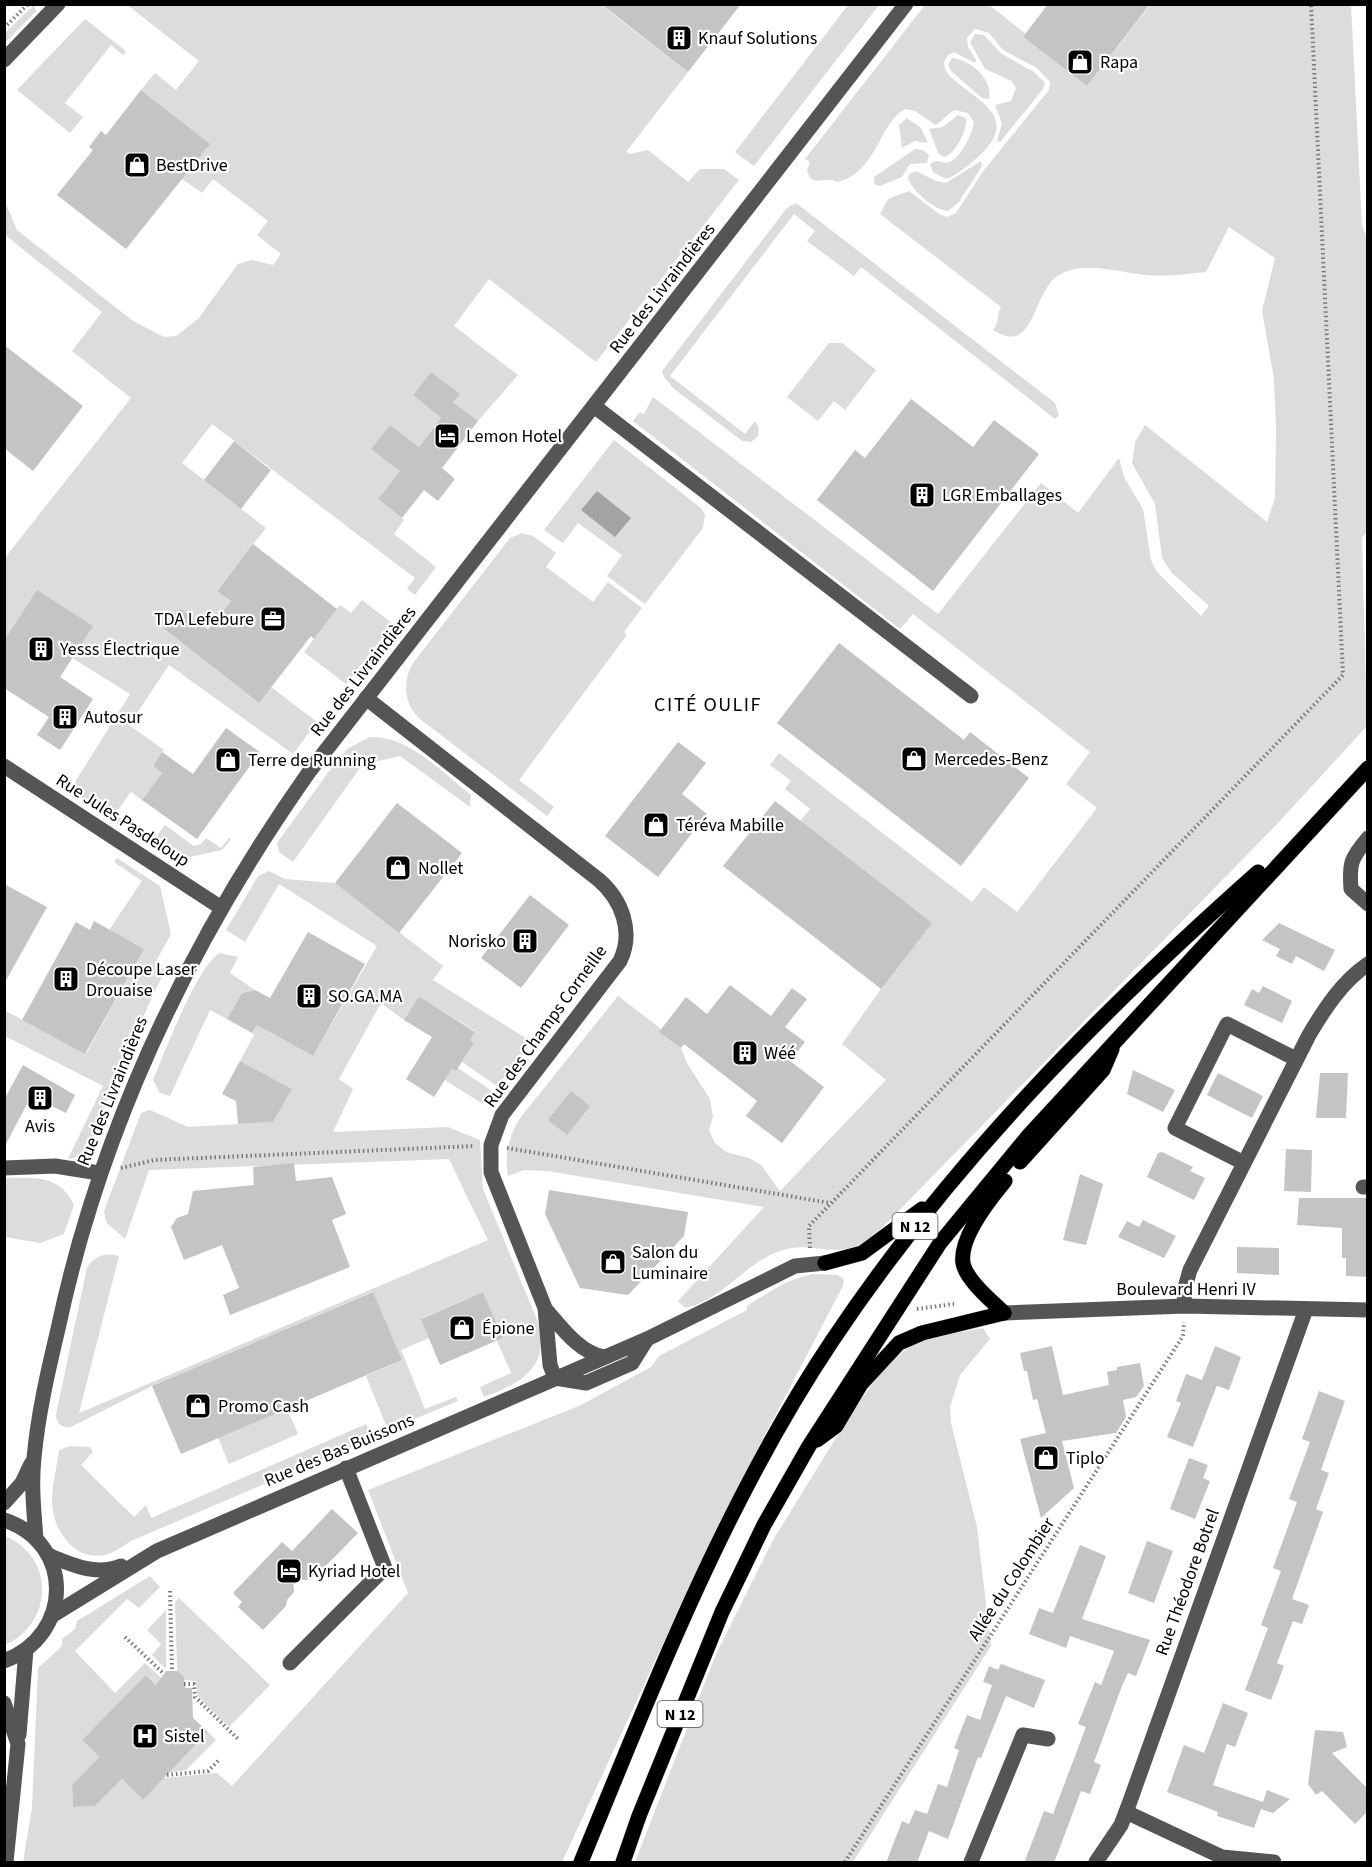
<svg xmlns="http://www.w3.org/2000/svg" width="1372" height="1867" font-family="'Source Sans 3',sans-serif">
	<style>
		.green { fill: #dcdcdc }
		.water { fill: #a3a3a3 }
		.building { fill: #c4c4c4 }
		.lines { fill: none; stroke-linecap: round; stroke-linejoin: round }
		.major-casing { stroke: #dbdbdb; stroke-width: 16 }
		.path { stroke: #777; stroke-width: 4; stroke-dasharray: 1.5 3; stroke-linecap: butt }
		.minor { stroke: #555; stroke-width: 15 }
		.major { stroke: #000; stroke-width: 15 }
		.labels { text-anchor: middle; stroke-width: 4.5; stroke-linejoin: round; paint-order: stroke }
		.shield { fill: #fff; stroke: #4c4c4c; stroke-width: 1.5 }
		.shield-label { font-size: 16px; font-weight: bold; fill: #000 }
		.poi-label { font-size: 18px; fill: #000; stroke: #fff; text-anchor: start }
		.street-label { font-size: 18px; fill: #000; stroke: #fff }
		.neighbourhood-label { font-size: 20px; letter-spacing: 1.5px; fill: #000; stroke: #fff }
	</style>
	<rect width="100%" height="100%" fill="#fff"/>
	<g class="green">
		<polygon points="126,4 601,5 688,72 626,152 630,154 648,150 688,182 700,169 724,169 739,180 596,362 489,279 454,326 518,375 478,421 453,402 459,394 431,372 413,395 441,418 419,447 390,425 372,448 400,471 378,499 404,520 394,534 436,567 415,595 407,589 415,578 212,424 182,463 266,528 217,590 231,601 208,630 180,608 164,629 259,703 271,687 317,722 293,754 169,665 129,725 164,750 153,766 162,773 142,800 131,792 115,814 125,822 121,826 70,790 130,694 72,658 5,641 4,559 131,398 72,351 102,312 5,235 4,199 17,230 133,321 164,337 176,336 198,319 238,264 252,260 273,265 281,254 257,235 268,221 213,179 202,193 182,179 209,144 141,90 155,73 176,90 199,61"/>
		<polygon points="849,4 879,5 754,166 735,152"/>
		<polygon points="34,5 36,11 5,43 5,33"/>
		<path d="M925,5H989L1026,34L1023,37L1087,86L1150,5H1351L1362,225L1368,241V531L1362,538L1367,726L1278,823L877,1233C837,1266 818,1238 780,1251C744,1263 722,1301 685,1308L678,1301L764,1207L547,1171L524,1170L508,1176C504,1155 509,1136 520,1118L618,996L661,1029L660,1032L681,1048L687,1063L710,1099L713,1116L709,1130L715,1143L726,1152L749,1158L761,1165L780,1191L886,1080L842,1044L881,989L800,821L810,809L785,789L791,781L770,765L779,753L972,902L984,887L1017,912L1097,808L1066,784L1090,752L913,614L900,629L633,421L640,412L644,414L653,397L938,614L1041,483L1078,513L1119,458L1124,477L1143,509L1151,560L1156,571L1201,616L1209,606L1171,572L1162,558L1155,504L1132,463L1135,442L1145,425L1267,522L1275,498L1276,429L1274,379L1262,311L1275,258L1229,227L1206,272C1186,274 1166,277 1146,275C1119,273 1085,260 1059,275C1031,292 1036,357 993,330C1000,322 996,315 1001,307L880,214L888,199L909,191L939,214L947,217L956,213L984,170L1049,90L1050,82L1037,68L1003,50L989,33L975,29L967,38L968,47L976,60L975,63L954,52L948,55L944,62C942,91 1033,106 980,155C970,164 959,174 946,179L933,172L930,164L936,161L948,163C960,159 972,135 974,122L968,113L954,110L936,125L915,111L906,109C878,122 878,173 837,182C828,176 818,185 810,178L807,171L810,162L805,159Z"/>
		<polygon points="85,19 126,51 123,55 111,45 65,103 83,117 70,133 17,90"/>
		<polygon points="975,34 984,35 1002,54 1034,72 1045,83 1043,89 1000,142 997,141 1002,123 995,105 1011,101 1016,88 1012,81 985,69 970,42"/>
		<path d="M952,58C971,60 993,79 989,99L982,98L951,71L948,64Z"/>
		<path d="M958,115L966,118C968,129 955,155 944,157L938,153L929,129L943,127Z"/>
		<polygon points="907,118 921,128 928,143 915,141 902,148 899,125"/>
		<polygon points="915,149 923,150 929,155 927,163 910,164 902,177 880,186 874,184 874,177"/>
		<path d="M981,161L982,166L959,202L948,211C934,210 914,192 908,179L909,174L916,171L936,181L946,183Z"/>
		<polygon points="796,203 1055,403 1059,415 1055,419 861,267 854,276 807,241 815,231 794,214 670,376 745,434 755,421 759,428 758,436 751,442 742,441 673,388 664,377 662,371 787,208"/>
		<polygon points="829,343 842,343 876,370 845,410 834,401 818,421 787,397"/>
		<polygon points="614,440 701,508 705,515 703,528 645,604 607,576 622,555 578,523 563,543 544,530"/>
		<path d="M522,533L533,536L556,553L546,567L593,602L608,582L642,608L624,632L627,635L519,780L554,807L547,816L420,719C404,705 402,681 413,663L510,538Z"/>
		<polygon points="362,600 393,624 346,684 304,652 340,605 351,613"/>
		<path d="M370,737C410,736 441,772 471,795L470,807L400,756L362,765L293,862L279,852L277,843L338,759L347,749Z"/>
		<polygon points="165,825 194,846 201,844 206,838 221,848 229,838 231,839 222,850 176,860 140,834 142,831 154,840"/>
		<polygon points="117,858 160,886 171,934 155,963 165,970 119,1068 90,1146 82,1156 68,1159 103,1086 5,1036 4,1010 86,1054 144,949 109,930 142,881 114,862"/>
		<path d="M269,871L285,879L335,883L443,966L433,980L532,1042L497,1086L462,1062L474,1043L470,1040L475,1031L419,996L404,1020L381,1003L339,1079L353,1089L333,1132L448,1127L480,1140L483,1189L537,1320C552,1366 522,1383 484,1397L480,1387L511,1373L497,1341L503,1338L483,1292L422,1318L429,1338L401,1350L425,1409L456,1397L458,1401L388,1430L366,1376L402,1360L372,1292L152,1386L71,1427C62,1428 56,1424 56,1414L87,1268C94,1256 106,1252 119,1256L79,1413L488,1240L449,1159L149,1170L125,1239L106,1222L104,1211L141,1113L150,1110L188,1127L273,1122L292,1089L240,1061L254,1035L252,1033L257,1025L313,1056L377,946L279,884L245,942L226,930L258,876Z"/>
		<path d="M220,953L238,957L230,973L255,990L242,993L227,1019L210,1010L170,1096L160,1093L153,1080C163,1056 199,962 220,953Z"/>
		<polygon points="458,1068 492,1091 483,1104 445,1080 452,1069 456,1071"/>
		<path d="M5,1178C35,1178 59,1174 74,1205L64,1234L40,1243L5,1237Z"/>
		<path d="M813,1274L837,1275L844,1279L843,1286L718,1525L562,1862H23L32,1807L38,1668L62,1646V1639L75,1629L77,1621L150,1576L160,1587L139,1608L127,1599L75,1651L115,1693L145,1663L161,1678V1689L146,1675L82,1740L99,1757L72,1785L73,1807L95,1806L122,1779L143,1800L164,1778L217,1773L232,1786L408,1593L368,1490L581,1405L651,1367L659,1356L747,1310V1306C769,1292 787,1279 813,1274Z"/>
		<polygon points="983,1328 990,1339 960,1375 950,1407 951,1423 977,1527 991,1646 853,1862 635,1862 716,1654 773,1540 850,1415 883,1369 912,1344 926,1338"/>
		<polygon points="287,1409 298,1434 229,1464 218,1438"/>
		<path d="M366,1424L372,1438L131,1541C124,1545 118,1550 111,1553C77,1566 52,1531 52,1501C52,1484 57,1467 59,1450L70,1446L90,1447L93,1452L81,1465L134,1517L146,1505L151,1518Z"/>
		<path d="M5,1536C56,1558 53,1623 5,1645Z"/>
		<polygon points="179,1598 270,1685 229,1727 197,1696 196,1681 184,1680 177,1671 175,1602"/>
		<polygon points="166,1610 166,1669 152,1655 161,1644 147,1630"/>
		<polygon points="208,1732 216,1740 186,1770 169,1773"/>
	</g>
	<polygon class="water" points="597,491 631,518 615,537 581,510"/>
	<g class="building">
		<polygon points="601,4 741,4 688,72"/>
		<polygon points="1048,4 1150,4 1087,86 1023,37"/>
		<polygon points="141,90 210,144 126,249 57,195 93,150 89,147 101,131 106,135"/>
		<polygon points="4,345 83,406 33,471 4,448"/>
		<polygon points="431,372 460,394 453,402 478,421 442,468 455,479 438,501 424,490 402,518 378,499 400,471 371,449 390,425 419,447 441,418 413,395"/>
		<polygon points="911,399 973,447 994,420 1039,454 933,591 817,500 855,450 865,458"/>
		<polygon points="234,441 271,470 241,509 204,480"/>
		<polygon points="253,544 337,609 314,639 311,636 259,703 163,628 180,608 208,630 231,601 217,591"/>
		<polygon points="37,590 93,626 60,677 93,699 60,750 37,735 49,717 4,688 4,641"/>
		<polygon points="839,643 964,740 970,732 1029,778 961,866 777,723"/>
		<polygon points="226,728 260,752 197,839 142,800 162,773 153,766 162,752 193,774"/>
		<polygon points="678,742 706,763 682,794 707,814 658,877 605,836"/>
		<polygon points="775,801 932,923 881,989 723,866"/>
		<polygon points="397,803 462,853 399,933 335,883"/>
		<polygon points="4,884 47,907 4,984"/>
		<polygon points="530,895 569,925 521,988 481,958"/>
		<polygon points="94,921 144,949 85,1054 22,1020 76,922 90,930"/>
		<polygon points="1279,923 1335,950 1324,971 1296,956 1292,964 1276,956 1280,949 1262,940"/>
		<polygon points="308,932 365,964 313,1056 257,1025 252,1033 227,1019 242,993 255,990 270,998"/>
		<polygon points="730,985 771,1016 792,988 807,999 785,1027 805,1042 790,1061 824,1087 782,1143 746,1116 757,1101 684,1044 681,1048 659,1032 686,997 707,1014"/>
		<polygon points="1263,986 1292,1001 1282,1023 1244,1005 1252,989 1259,993"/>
		<polygon points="419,996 475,1032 470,1040 474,1043 456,1071 452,1069 434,1097 406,1079 432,1037 404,1020"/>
		<polygon points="240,1061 292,1089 273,1122 238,1124 236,1101 222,1094"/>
		<polygon points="23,1065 75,1095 66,1113 31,1096 4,1148 4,1100"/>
		<polygon points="1133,1070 1175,1090 1163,1112 1127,1094"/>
		<polygon points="1218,1073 1263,1096 1252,1118 1207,1095"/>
		<polygon points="1320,1073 1348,1073 1346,1118 1316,1118"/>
		<polygon points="571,1091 590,1106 567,1135 548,1120"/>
		<polygon points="1286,1149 1312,1150 1311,1192 1284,1191"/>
		<polygon points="1162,1152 1193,1167 1190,1171 1205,1178 1194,1200 1147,1177 1158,1153"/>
		<polygon points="294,1163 296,1181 332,1177 346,1214 332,1220 350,1267 230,1315 223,1295 239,1288 222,1245 184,1260 171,1227 177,1218 188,1214 193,1191 254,1185 253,1167"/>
		<polygon points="1080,1174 1103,1184 1086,1245 1063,1240"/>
		<polygon points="549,1190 688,1212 684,1236 628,1295 580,1288 545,1214"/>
		<polygon points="1299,1198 1368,1198 1368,1277 1346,1276 1346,1258 1342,1258 1342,1228 1297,1225"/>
		<polygon points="1143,1220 1176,1236 1164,1258 1118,1237 1127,1221 1139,1227"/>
		<polygon points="1237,1247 1279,1248 1279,1275 1237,1273"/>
		<polygon points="373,1292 402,1360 181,1454 152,1386"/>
		<polygon points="483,1292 503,1338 440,1365 421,1319"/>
		<polygon points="1052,1346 1063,1395 1109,1385 1107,1372 1117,1370 1117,1367 1140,1363 1144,1386 1136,1397 1123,1400 1126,1417 1116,1433 1062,1441 1074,1488 1041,1518 1020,1439 1046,1433 1037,1399 1033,1400 1027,1371 1024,1371 1020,1353"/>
		<polygon points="1215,1346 1241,1357 1229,1390 1212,1384 1217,1385 1193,1447 1167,1437 1181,1403 1176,1401 1186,1374 1202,1380"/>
		<polygon points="1319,1391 1345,1401 1321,1470 1329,1473 1316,1509 1323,1512 1292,1599 1309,1605 1302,1624 1293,1621 1277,1663 1284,1666 1271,1700 1245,1690 1268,1628 1261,1625 1281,1571 1273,1568 1297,1502 1289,1499 1310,1442 1302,1439"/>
		<polygon points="1189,1458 1208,1465 1203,1478 1210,1481 1195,1519 1170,1509"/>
		<polygon points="332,1509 358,1533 317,1575 314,1572 307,1580 293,1579 294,1592 287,1600 286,1606 263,1630 238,1607 242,1602 233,1593 282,1542 292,1551"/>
		<polygon points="1147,1541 1173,1551 1154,1603 1128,1593"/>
		<polygon points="1080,1545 1106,1556 1082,1619 1150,1640 1136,1676 1128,1673 1122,1686 1094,1762 1101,1765 1090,1794 1081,1791 1054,1863 1024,1863 1044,1811 1053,1814 1086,1727 1078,1724 1095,1682 1101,1685 1114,1651 1070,1636 1066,1648 1029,1634 1039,1608 1053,1613"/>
		<polygon points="1001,1664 1045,1680 1034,1708 1006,1696 981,1758 978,1757 948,1839 929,1831 917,1863 886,1863 902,1821 909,1824 915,1810 927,1814 938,1784 947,1787 959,1750 954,1748 967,1715 980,1720 992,1685 983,1682 989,1666 998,1670"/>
		<polygon points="166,1671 177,1671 184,1677 185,1688 192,1688 193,1718 208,1732 143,1800 122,1779 95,1806 73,1807 72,1785 99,1757 82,1740 146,1675 156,1685"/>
		<polygon points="1223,1703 1248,1713 1235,1747 1227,1744 1213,1785 1263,1802 1267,1790 1290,1799 1273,1813 1261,1809 1254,1828 1217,1816 1218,1812 1167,1792 1184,1745 1204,1753"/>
		<polygon points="1315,1730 1343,1732 1347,1747 1332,1753 1368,1789 1368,1811 1355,1824 1322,1791 1316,1795 1308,1784"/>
	</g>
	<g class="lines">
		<g class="major-casing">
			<g id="major">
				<polyline points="1020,1162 1103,1070 1112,1049"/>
				<polyline points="825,1263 862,1253 922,1209"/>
				<path d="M1004,1313C992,1301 966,1280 963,1263C959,1238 990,1199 1005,1181"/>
				<polyline points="817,1440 836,1426 861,1384 899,1343 922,1333 1004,1313"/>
				<path d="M581,1862C654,1685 725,1501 832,1341C950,1164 1099,1013 1258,872"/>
				<polyline points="623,1862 639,1816 722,1612 764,1525 809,1446 940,1243 1029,1135 1368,768"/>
			</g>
		</g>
		<g class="path">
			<polyline points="4,28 28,4"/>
			<polyline points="507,1148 830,1203"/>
			<polyline points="121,1168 154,1160 475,1146"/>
			<polyline points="810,1248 809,1226 1343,675 1311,4"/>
			<polyline points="917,1309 954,1304"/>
			<polyline points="170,1591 172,1671"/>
			<polyline points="125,1637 164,1674"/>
			<polyline points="184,1684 194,1684 195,1697 239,1740"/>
			<polyline points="167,1775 208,1771 219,1760"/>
			<polyline points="845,1862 1183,1336 1184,1322"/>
		</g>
		<g class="minor">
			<polyline points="4,60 58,4"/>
			<polyline points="594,406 971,696"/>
			<path d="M366,698L599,880C622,900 634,932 620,961L502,1115L491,1145V1172L545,1308L550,1365L555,1378"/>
			<polyline points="4,766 220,907"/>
			<path d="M1368,838C1351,858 1349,863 1351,889L1368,904"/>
			<polyline points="1242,1162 1175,1128 1227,1024 1296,1059"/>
			<polyline points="4,1168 55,1166 99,1173"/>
			<polyline points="1363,1187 1368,1187"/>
			<path d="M1185,1306L1184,1291L1190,1270L1309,1035C1325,1008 1342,982 1368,964"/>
			<path d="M547,1311C562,1328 580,1353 604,1357"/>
			<polyline points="1004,1313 1185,1306 1368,1310"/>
			<polyline points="555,1378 586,1383 632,1363 647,1339"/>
			<polyline points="4,1503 22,1483 31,1464"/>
			<path d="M4,1520C75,1543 73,1636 4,1661"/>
			<path d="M36,1539C34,1512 31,1485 34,1458C38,1414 48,1371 58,1329C101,1126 190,941 309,772L906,4"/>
			<path d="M48,1555C72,1565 96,1576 121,1566"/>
			<polyline points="53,1615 157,1551 647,1339 795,1266 825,1263"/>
			<polyline points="290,1663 385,1568 346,1468"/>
			<polyline points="4,1703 18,1744 6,1862"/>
			<polyline points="19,1735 26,1650"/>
			<polyline points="1126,1812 1222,1857 1274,1862"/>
			<polyline points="971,1862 1023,1735 1048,1739"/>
			<polyline points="1096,1862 1121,1825 1129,1804 1306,1309"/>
		</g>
		<use href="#major" class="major"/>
	</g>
	<defs>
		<g id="building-square" transform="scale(1.35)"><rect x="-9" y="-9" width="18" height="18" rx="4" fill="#000" stroke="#fff"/><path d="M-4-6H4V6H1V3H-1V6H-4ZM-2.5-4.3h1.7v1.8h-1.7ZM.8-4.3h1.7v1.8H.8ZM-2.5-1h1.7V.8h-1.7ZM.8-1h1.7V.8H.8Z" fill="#fff"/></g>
		<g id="shop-square" transform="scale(1.35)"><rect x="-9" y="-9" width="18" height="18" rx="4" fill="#000" stroke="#fff"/><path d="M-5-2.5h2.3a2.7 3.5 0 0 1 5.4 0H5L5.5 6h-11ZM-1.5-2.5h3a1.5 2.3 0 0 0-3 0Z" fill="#fff"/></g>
		<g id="hotel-square" transform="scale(1.35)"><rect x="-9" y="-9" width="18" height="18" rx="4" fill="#000" stroke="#fff"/><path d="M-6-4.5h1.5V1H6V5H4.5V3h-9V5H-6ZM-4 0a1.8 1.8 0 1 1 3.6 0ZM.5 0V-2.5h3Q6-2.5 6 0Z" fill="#fff"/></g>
		<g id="office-square" transform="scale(1.35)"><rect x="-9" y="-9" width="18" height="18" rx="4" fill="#000" stroke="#fff"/><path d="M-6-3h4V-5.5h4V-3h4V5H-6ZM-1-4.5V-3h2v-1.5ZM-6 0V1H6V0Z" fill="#fff"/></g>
		<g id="hospital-square" transform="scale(1.35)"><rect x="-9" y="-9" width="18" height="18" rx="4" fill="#000" stroke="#fff"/><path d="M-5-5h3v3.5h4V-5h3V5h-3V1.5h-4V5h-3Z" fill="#fff"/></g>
	</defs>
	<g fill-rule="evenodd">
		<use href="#building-square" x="679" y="38"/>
		<use href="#shop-square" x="1080" y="62"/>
		<use href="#shop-square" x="137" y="165"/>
		<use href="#hotel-square" x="447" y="436"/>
		<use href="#building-square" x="922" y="495"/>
		<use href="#office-square" x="273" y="619"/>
		<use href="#building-square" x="41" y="649"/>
		<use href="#building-square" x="65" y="717"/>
		<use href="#shop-square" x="914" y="759"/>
		<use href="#shop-square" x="228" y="760"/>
		<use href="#shop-square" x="656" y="825"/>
		<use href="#shop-square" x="398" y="868"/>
		<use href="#building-square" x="525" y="941"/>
		<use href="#building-square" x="66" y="979"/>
		<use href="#building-square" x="309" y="996"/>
		<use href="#building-square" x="745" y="1053"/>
		<use href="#building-square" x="40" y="1098"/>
		<use href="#shop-square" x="613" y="1262"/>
		<use href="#shop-square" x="462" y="1328"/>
		<use href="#shop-square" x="198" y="1406"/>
		<use href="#shop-square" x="1046" y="1458"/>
		<use href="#hotel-square" x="289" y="1571"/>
		<use href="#hospital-square" x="145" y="1736"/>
	</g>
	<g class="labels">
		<g class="shield">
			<rect x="892.5" y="1213" width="45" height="26" rx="4.5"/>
			<rect x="657.5" y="1701" width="45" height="26" rx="4.5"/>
		</g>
		<g class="shield-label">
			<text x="915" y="1232">N 12</text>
			<text x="680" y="1720">N 12</text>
		</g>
		<g class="poi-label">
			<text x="698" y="44">Knauf Solutions</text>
			<text x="1100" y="68">Rapa</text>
			<text x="156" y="171">BestDrive</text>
			<text x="466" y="442">Lemon Hotel</text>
			<text x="942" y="501">LGR Emballages</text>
			<text x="254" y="625" text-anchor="end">TDA Lefebure</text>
			<text x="60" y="655">Yesss Électrique</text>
			<text x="84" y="723">Autosur</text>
			<text x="934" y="765">Mercedes-Benz</text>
			<text x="248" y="766">Terre de Running</text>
			<text x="676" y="831">Téréva Mabille</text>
			<text x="418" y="874">Nollet</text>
			<text x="506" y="947" text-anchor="end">Norisko</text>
			<text x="86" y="975">Découpe Laser<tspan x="86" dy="21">Drouaise</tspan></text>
			<text x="328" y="1002">SO.GA.MA</text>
			<text x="764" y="1059">Wéé</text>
			<text x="40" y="1132" text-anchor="middle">Avis</text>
			<text x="632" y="1258">Salon du<tspan x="632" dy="21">Luminaire</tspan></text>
			<text x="482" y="1334">Épione</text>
			<text x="218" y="1412">Promo Cash</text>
			<text x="1066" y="1464">Tiplo</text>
			<text x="308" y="1577">Kyriad Hotel</text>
			<text x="164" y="1742">Sistel</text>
		</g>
		<g class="street-label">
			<text transform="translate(662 288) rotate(-52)" y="6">Rue des Livraindières</text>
			<text transform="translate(363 671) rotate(-52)" y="6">Rue des Livraindières</text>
			<text transform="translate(123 820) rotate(33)" y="6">Rue Jules Pasdeloup</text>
			<text transform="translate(545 1026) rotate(-54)" y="6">Rue des Champs Corneille</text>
			<text transform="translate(112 1091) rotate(-68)" y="6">Rue des Livraindières</text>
			<text x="1186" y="1295">Boulevard Henri IV</text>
			<text transform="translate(339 1450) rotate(-23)" y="6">Rue des Bas Buissons</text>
			<text transform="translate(1011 1579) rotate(-57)" y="6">Allée du Colombier</text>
			<text transform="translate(1187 1582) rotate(-70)" y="6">Rue Théodore Botrel</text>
		</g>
		<g class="neighbourhood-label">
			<text x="708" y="711">CITÉ OULIF</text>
		</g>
	</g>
	<rect width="1372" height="1867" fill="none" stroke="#000000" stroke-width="12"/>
</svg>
